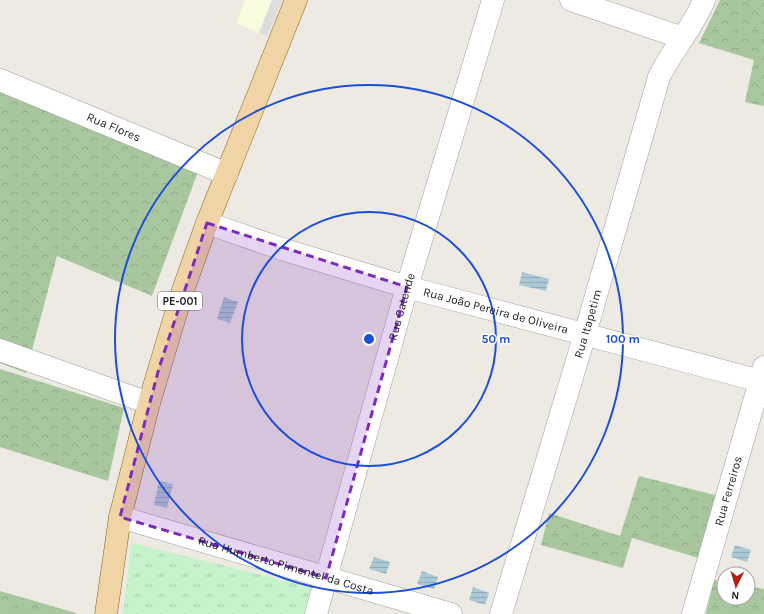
<svg xmlns="http://www.w3.org/2000/svg" width="764" height="614" font-family="Karla,sans-serif">
	<style>
		.education { fill: #f9fbdf }
		.forest { fill: url(#forest-crowns) }
		.park { fill: url(#park-tufts) }
		.parking { fill: #ddd }
		.water { fill: url(#water-rules) }
		.lines { fill: none; stroke-linecap: round; stroke-linejoin: round }
		.minor-casing { stroke: #9e9e9e; stroke-width: 23 }
		.major-casing { stroke: #846412; stroke-width: 23 }
		.minor { stroke: #fff; stroke-width: 22 }
		.major { stroke: #f0d4a6; stroke-width: 22 }
		.marked { fill: #7b2cbf; fill-opacity: 0.2; stroke: #7b2cbf; stroke-width: 3; stroke-dasharray: 8 5; stroke-linejoin: round }
		.ring { fill: none; stroke: #1d4ed8; stroke-width: 2 }
		.labels { text-anchor: middle; stroke-width: 3; stroke-linejoin: round; paint-order: stroke }
		.shield { fill: #fff; stroke: #616161; stroke-width: 1 }
		.shield-label { font-size: 11px; font-weight: bold; fill: #1d1d1d }
		.street-label { font-size: 12px; fill: #1d1d1d; stroke: #fff }
		.centre { fill: #1d4ed8; stroke: #fff; stroke-width: 2 }
		.ring-label { font-size: 12px; text-anchor: middle; font-weight: bold; fill: #1d4ed8; stroke: #fff; stroke-width: 3; stroke-linejoin: round; paint-order: stroke }
	</style>
	<defs>
		<pattern id="forest-crowns" width="20" height="18" patternUnits="userSpaceOnUse"><rect width="20" height="18" fill="#a8c79e"/><path d="M2 6a3 3 0 1 1 6 0M12 15a3 3 0 1 1 6 0" fill="none" stroke="#90aa88"/></pattern>
		<pattern id="park-tufts" width="24" height="20" patternUnits="userSpaceOnUse"><rect width="24" height="20" fill="#c6f2cc"/><path d="M3 7l-1-3M5 7V3M7 7l1-3M15 17l-1-3M17 17v-4M19 17l1-3" fill="none" stroke="#aacfaf"/></pattern>
		<pattern id="water-rules" width="6" height="5" patternUnits="userSpaceOnUse"><rect width="6" height="5" fill="#aac9d5"/><path d="M0 2.5h6" fill="none" stroke="#92acb6"/></pattern>
	</defs>
	<rect width="100%" height="100%" fill="#edeae4"/>
	<polygon class="education" points="245,0 272,0 259,33 236,23"/>
	<g class="forest">
		<polygon points="720,0 764,0 764,106 745,102 754,60 699,43"/>
		<polygon points="0,89 199,169 152,296 57,256 26,373 0,363"/>
		<polygon points="0,369 124,408 108,481 0,447"/>
		<polygon points="639,476 719,496 702,559 632,538 623,568 541,545 549,513 620,536"/>
		<polygon points="714,580 724,582 724,598 748,598 748,586 764,589 764,614 706,614"/>
		<polygon points="0,591 76,613 76,614 0,614"/>
	</g>
	<polygon class="park" points="131,543 315,588 308,614 123,614"/>
	<polygon class="parking" points="272,0 282,0 267,36 259,33"/>
	<g class="water">
		<polygon points="522,272 549,279 546,291 519,285"/>
		<polygon points="224,297 238,302 230,323 217,319"/>
		<polygon points="159,481 173,484 167,508 154,505"/>
		<polygon points="735,545 751,550 747,562 731,557"/>
		<polygon points="374,557 390,562 386,574 369,569"/>
		<polygon points="422,571 438,577 434,589 417,584"/>
		<polygon points="473,587 489,593 485,605 469,600"/>
	</g>
	<g class="lines">
		<g class="minor-casing">
			<g id="minor">
				<polyline points="571,0 683,38"/>
				<path id="s1" d="M0,80L227,174"/>
				<path id="s2" d="M207,223L285,250L407,287L764,382"/>
				<polyline points="0,350 149,403"/>
				<path id="s3" d="M120,517L451,614"/>
				<path id="s4" d="M316,614L407,287L493,0"/>
				<path id="s5" d="M501,614L585,334L659,77C672,50 693,28 704,0"/>
				<path id="s6" d="M693,614L764,367"/>
			</g>
		</g>
		<g class="major-casing">
			<polyline id="major" points="106,614 120,517 149,403 182,293 207,223 296,0"/>
		</g>
		<use href="#minor" class="minor"/>
		<use href="#major" class="major"/>
	</g>
	<path class="marked" d="M207,223L407,287L326,578L120,517L159,368Z"/>
	<g class="ring">
		<circle cx="369" cy="339" r="127"/>
		<circle cx="369" cy="339" r="254"/>
	</g>
	<g class="labels">
		<rect class="shield" x="158" y="292" width="44" height="18" rx="3"/>
		<g class="shield-label">
			<text x="180" y="305">PE-001</text>
		</g>
		<g class="street-label">
			<text dy="4" stroke="none"><textPath href="#s1" startOffset="123">Rua Flores</textPath></text>
			<text dy="4" stroke="none"><textPath href="#s4" startOffset="319">Rua Catende</textPath></text>
			<text dy="4" stroke="none"><textPath href="#s2" startOffset="302">Rua João Pereira de Oliveira</textPath></text>
			<text dy="4" stroke="none"><textPath href="#s5" startOffset="303">Rua Itapetim</textPath></text>
			<text dy="4" stroke="none"><textPath href="#s6" startOffset="128">Rua Ferreiros</textPath></text>
			<text dy="4" stroke="none"><textPath href="#s3" startOffset="173">Rua Humberto Pimentel da Costa</textPath></text>
		</g>
	</g>
	<circle cx="369" cy="339" r="6" class="centre"/>
	<g class="ring-label">
		<text x="496" y="343">50 m</text>
		<text x="623" y="343">100 m</text>
	</g>
	<g transform="translate(736 586) rotate(185)"><circle r="19" fill="#ffffff" stroke="#a5a5a5"/>
	<path d="M0-3L7 15L0 10L-7 15Z" fill="#b22118"/>
	<text y="-6" font-size="11" font-weight="bold" text-anchor="middle" fill="#1d1d1d">N</text>
	</g>
</svg>
